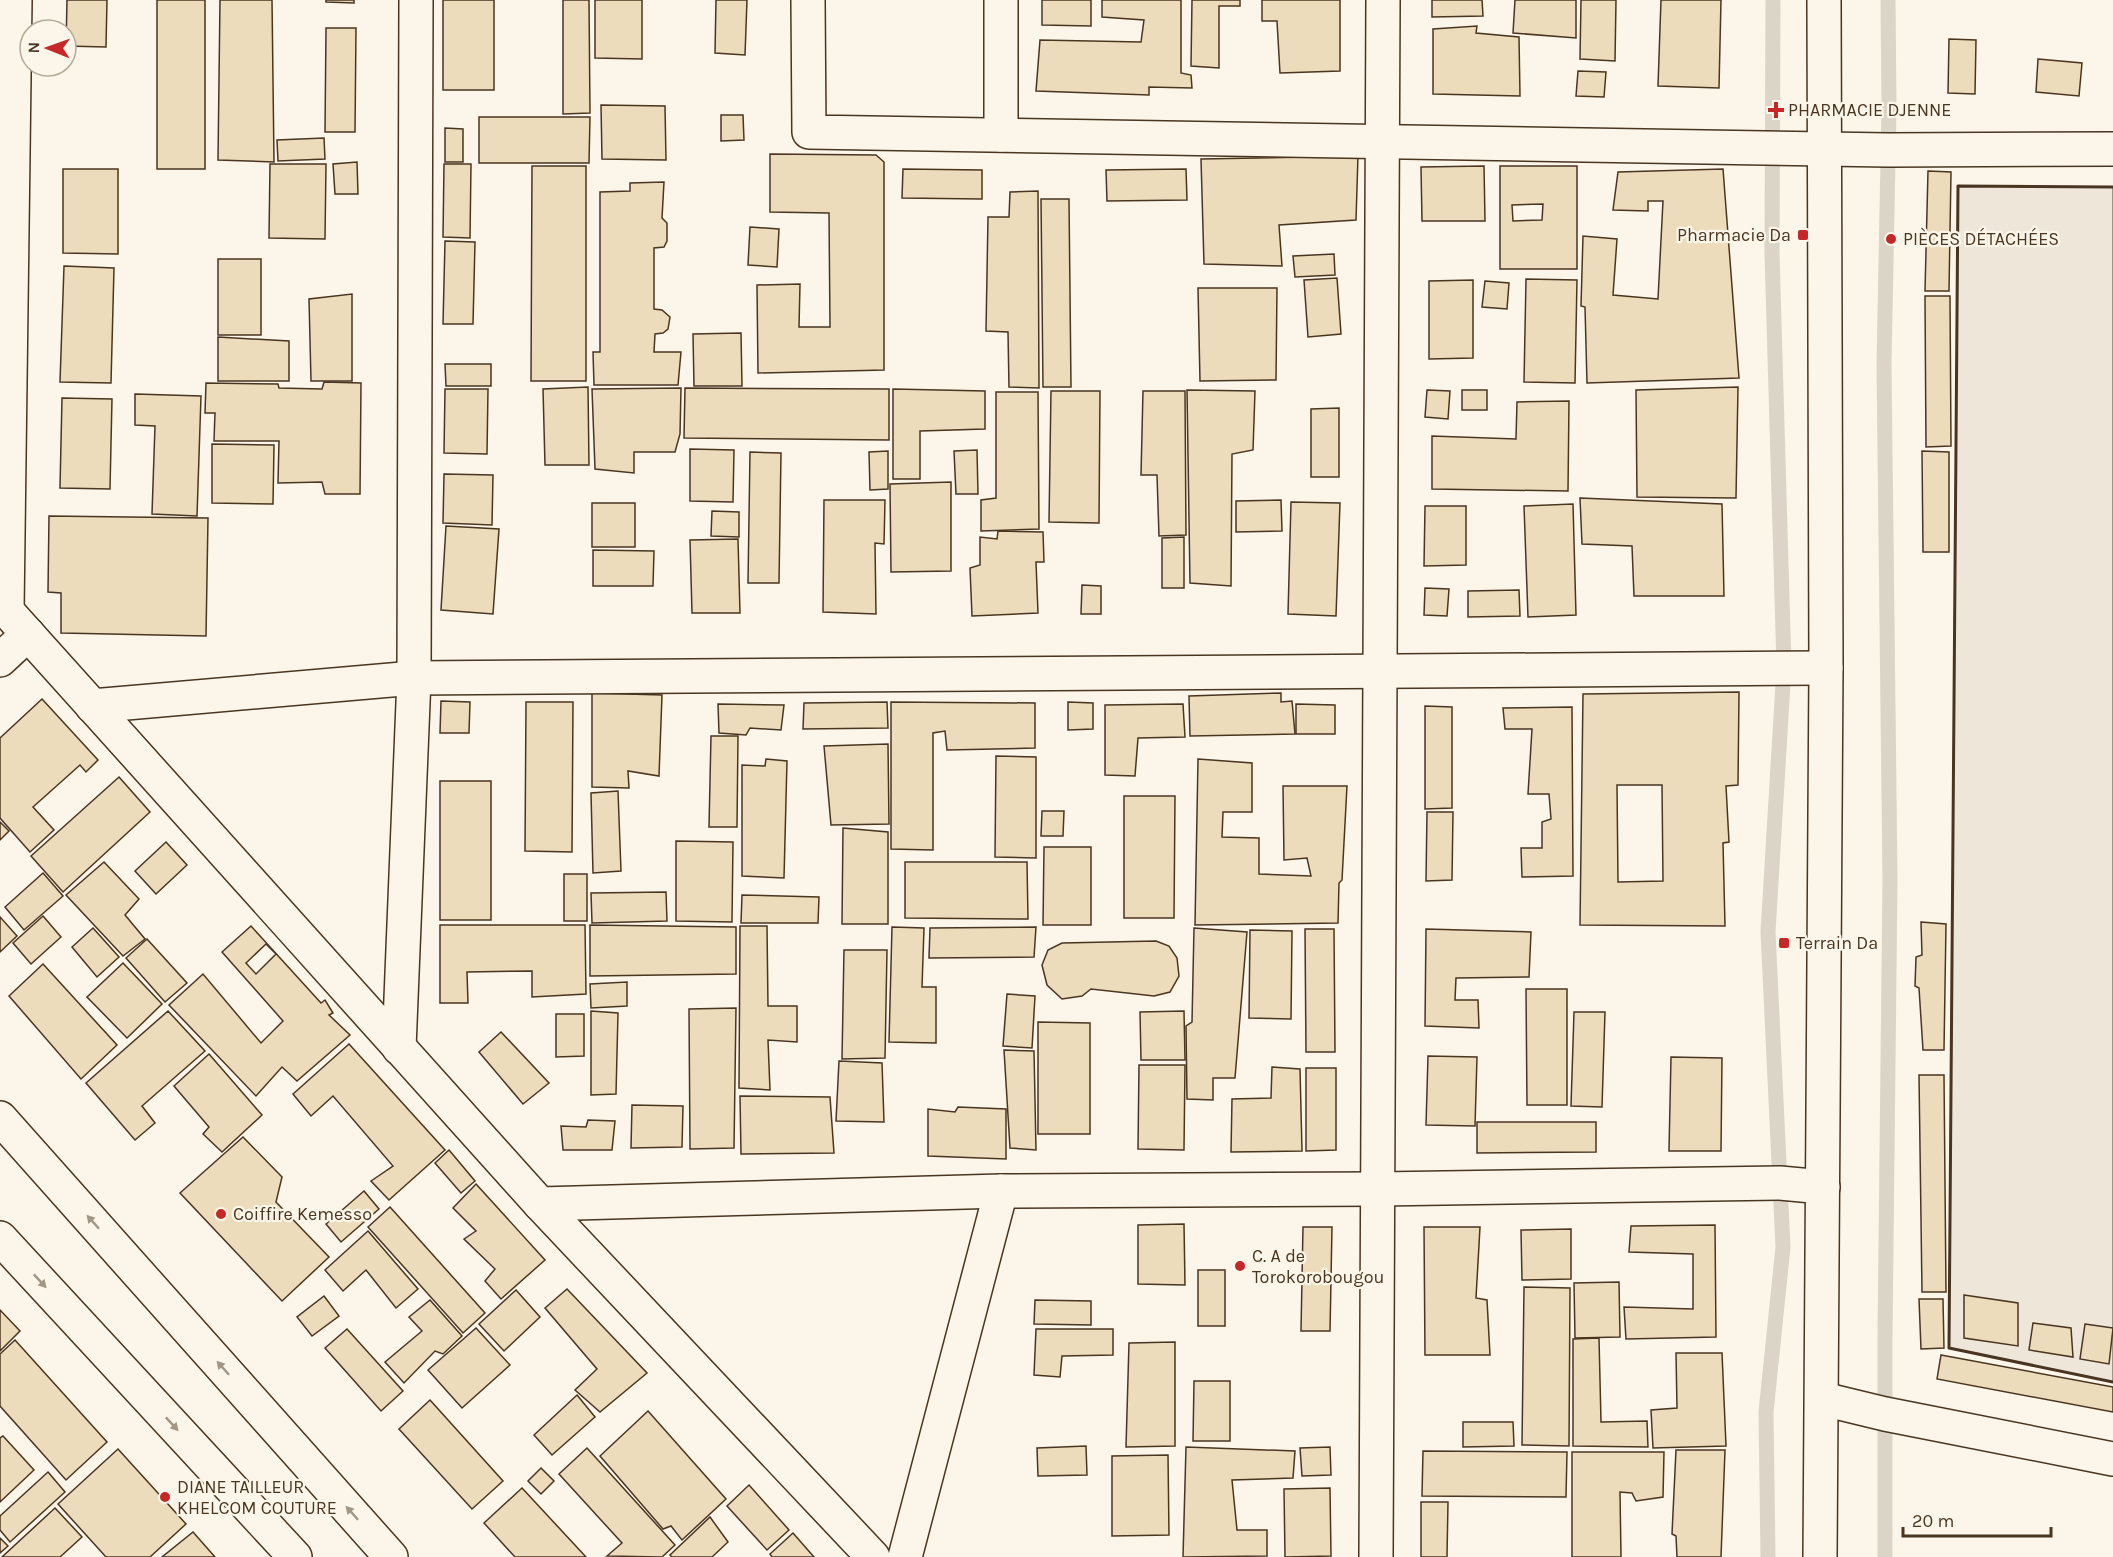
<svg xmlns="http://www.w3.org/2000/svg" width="2113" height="1557" font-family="Karla,sans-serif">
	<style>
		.green { fill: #ede6d9; stroke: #887966; stroke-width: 1.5 }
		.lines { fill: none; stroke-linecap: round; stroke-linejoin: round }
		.stream { stroke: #dcd4c6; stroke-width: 15 }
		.building { fill: #ecdcbc; stroke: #4a3520; stroke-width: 1.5; fill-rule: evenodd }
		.minor-casing { stroke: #4a3520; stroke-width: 36 }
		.major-casing { stroke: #4a3520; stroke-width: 36 }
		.minor { stroke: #fbf6e9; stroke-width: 33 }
		.major { stroke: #fbf6e9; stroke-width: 33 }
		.wall { stroke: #4a3520; stroke-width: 3 }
		.oneway { fill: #a29684 }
		.poi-dot { fill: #c62828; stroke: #fbf6e9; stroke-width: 2 }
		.labels { text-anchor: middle; stroke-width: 4.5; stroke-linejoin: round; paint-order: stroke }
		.poi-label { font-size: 18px; fill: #4a3520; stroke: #fbf6e9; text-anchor: start }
	</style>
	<rect width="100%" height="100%" fill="#fbf6e9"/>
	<polygon class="green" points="1958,186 2113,187 2113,1382 1949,1348"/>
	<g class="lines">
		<g class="stream">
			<polyline points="1768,1557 1766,1412 1783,1247 1768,932 1784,667 1772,253 1773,0"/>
			<polyline points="1885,1557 1885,1337 1890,880 1884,364 1889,109 1888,0"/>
		</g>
	</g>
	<g class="building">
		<polygon points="67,0 107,0 106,47 66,46"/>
		<rect x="157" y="0" width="48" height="169"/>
		<polygon points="220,0 272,0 274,162 218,160"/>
		<polygon points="326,0 354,0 354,3 326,2"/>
		<rect x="443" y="0" width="51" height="90"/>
		<polygon points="563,0 589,0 590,113 563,114"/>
		<polygon points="595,0 642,0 642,59 595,58"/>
		<polygon points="716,0 747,0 745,55 715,53"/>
		<polygon points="1042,0 1091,0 1091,26 1042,25"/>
		<polygon points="1102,0 1181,0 1181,73 1191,75 1192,88 1149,87 1149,95 1036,91 1040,40 1141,42 1144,20 1102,17"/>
		<polygon points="1192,0 1240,0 1240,6 1219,6 1219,68 1191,66"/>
		<polygon points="1262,0 1340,0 1340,71 1280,73 1277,21 1262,21"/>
		<polygon points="1432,0 1482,0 1483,16 1432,17"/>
		<polygon points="1515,0 1576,0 1576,38 1513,33"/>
		<polygon points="1581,0 1616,0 1615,61 1580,59"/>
		<polygon points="1661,0 1721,0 1719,88 1658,86"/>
		<polygon points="1477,26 1476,33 1519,37 1520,96 1433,94 1433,29"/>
		<polygon points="326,28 356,28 355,132 325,132"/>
		<polygon points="1949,39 1976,40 1975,94 1948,93"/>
		<polygon points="2038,59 2082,63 2079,96 2036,92"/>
		<polygon points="1578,71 1606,72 1604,97 1576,96"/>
		<polygon points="601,105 665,106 666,160 602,159"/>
		<polygon points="721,115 743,115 744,140 721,141"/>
		<polygon points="479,117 590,117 589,163 479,163"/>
		<polygon points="445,128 463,129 463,162 445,162"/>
		<polygon points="324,138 325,159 278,161 277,140"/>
		<polygon points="770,154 876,155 884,162 884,370 758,373 757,285 800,284 799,327 830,327 829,213 770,212"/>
		<polygon points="1358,156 1356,220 1279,225 1282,266 1204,264 1201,159"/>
		<polygon points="357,162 358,194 335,194 333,164"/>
		<polygon points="270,164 326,164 325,239 269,238"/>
		<polygon points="444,164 471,164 470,238 443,237"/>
		<polygon points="532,166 586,166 586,381 531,381"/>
		<polygon points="1484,166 1485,221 1422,221 1421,167"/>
		<path d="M1500,166H1577V269H1500ZM1543,204L1542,220L1513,221L1512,205Z"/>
		<polygon points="63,169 118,169 118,254 63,253"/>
		<polygon points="903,169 982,170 982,199 902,198"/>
		<polygon points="1186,169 1187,200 1107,201 1106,170"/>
		<polygon points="1723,169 1739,378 1587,383 1585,307 1581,306 1583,236 1617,239 1613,295 1658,299 1663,201 1648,201 1648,211 1613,210 1618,172"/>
		<polygon points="1928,171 1951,172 1949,291 1925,291"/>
		<polygon points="664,182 662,218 667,223 667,241 664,247 654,248 654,309 662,310 670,317 668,329 663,333 655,334 654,352 681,352 678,385 594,385 593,352 600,352 600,192 630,191 630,183"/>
		<polygon points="1038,191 1039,388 1009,387 1008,332 986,331 988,217 1009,217 1010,192"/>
		<polygon points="1041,199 1069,199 1071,387 1043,387"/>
		<polygon points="750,227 779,229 777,267 748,265"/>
		<polygon points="445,241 475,242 473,324 443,324"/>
		<polygon points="1334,254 1335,275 1295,277 1293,256"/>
		<rect x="218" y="259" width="43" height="76"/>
		<polygon points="64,266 114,268 111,383 60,382"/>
		<polygon points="1337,278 1341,334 1308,337 1304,280"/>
		<polygon points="1526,279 1577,280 1575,383 1524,382"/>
		<polygon points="1473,280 1473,358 1429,359 1429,281"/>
		<polygon points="1485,281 1509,283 1507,309 1482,307"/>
		<polygon points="1198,288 1277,288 1276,380 1200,381"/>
		<polygon points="352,294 352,381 311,381 309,299"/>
		<polygon points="1925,296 1950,296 1951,446 1926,447"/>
		<polygon points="741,333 742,386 694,386 693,334"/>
		<polygon points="218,337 289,341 289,381 218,381"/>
		<polygon points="445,364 491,364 491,386 446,386"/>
		<polygon points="324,382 361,383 360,494 325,494 322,482 278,483 279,441 214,441 215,413 205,413 206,383 278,384 279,388 322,389"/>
		<polygon points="588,387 589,465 545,465 543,389"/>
		<polygon points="1738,387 1736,498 1637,497 1636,390"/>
		<polygon points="681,388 680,434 675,452 634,452 634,473 595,469 592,389"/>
		<polygon points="685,388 889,389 889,440 684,438"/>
		<polygon points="445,389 488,389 487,454 444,453"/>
		<polygon points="893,389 985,391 985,429 920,431 920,479 893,479"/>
		<polygon points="1187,390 1255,391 1253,450 1232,454 1231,586 1190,583"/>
		<polygon points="1427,390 1450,391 1448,419 1425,417"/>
		<rect x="1462" y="390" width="25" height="20"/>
		<polygon points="1051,391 1100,391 1099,523 1049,522"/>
		<polygon points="1143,391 1185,391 1186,535 1159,536 1157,475 1141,475"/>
		<polygon points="996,392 1038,392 1039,529 981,531 981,500 996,498"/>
		<polygon points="135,394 201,396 197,516 152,514 155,426 135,425"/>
		<polygon points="62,398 112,399 110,489 60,488"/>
		<polygon points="1569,401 1568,491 1432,489 1432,436 1516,439 1517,402"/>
		<polygon points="1339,408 1339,477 1311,477 1311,409"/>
		<polygon points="212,444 274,445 273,504 212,503"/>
		<polygon points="690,449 734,450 733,502 690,501"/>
		<polygon points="977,450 978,494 956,494 954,451"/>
		<polygon points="888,451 888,489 870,490 869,452"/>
		<polygon points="1922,451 1949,452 1949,552 1923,552"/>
		<polygon points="750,452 781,453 779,583 748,583"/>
		<polygon points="444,474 493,475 492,525 443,523"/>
		<polygon points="951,482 951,571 891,572 890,484"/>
		<polygon points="1580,498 1722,504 1724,596 1634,596 1632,546 1582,544"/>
		<polygon points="824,500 885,500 884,544 875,543 876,614 823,612"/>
		<polygon points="1281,500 1282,531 1236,532 1236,501"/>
		<polygon points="1291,502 1340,503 1336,616 1288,614"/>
		<rect x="592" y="503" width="43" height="44"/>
		<polygon points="1573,504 1576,615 1528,617 1524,506"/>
		<polygon points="1425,506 1466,506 1466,565 1424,566"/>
		<polygon points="712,511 739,512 739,537 711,536"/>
		<polygon points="49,516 208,518 206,636 61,633 61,593 48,592"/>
		<polygon points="446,526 499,529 493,614 441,610"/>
		<polygon points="998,531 1043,532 1044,562 1036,562 1038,613 972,616 970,568 980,565 980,537 997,539"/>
		<polygon points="1184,537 1184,588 1162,588 1162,538"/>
		<polygon points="738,539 740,613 692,613 690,540"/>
		<polygon points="593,550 654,551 653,586 593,586"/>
		<polygon points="1082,585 1101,586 1101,614 1081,614"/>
		<polygon points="1425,588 1449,589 1447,616 1424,615"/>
		<polygon points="1519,590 1520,616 1468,617 1468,591"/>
		<path d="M1739,692L1738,785L1726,786L1729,842L1723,843L1725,926L1580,925L1583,694ZM1617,785H1662L1663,881L1618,882Z"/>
		<polygon points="592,693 662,695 659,776 628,771 629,788 592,787"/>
		<polygon points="1281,693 1281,702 1292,701 1295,734 1190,736 1189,696"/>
		<polygon points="42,699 98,760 86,772 80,765 33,807 54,830 30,852 0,818 0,738"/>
		<polygon points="441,701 470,702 469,733 440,733"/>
		<polygon points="526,702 573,702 572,852 525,851"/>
		<polygon points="887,702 888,728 803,729 804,703"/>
		<polygon points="891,702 1035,703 1035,748 947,750 945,731 933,733 933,850 891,849"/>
		<polygon points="1068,702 1093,703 1093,729 1068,730"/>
		<polygon points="718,704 784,705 781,730 750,728 746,735 719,733"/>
		<polygon points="1183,704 1185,737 1138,738 1135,776 1105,775 1105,705"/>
		<polygon points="1296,704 1335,705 1335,734 1296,734"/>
		<polygon points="1425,706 1452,707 1452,808 1425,809"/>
		<polygon points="1572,707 1573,876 1522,877 1521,848 1542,848 1542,822 1551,819 1549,794 1528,794 1532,729 1505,729 1503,708"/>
		<polygon points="711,736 738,736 737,827 709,827"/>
		<polygon points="888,744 889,824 831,825 824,746"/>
		<polygon points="996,756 1036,757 1036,858 995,857"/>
		<polygon points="766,759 787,761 784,878 742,876 742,765 765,766"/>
		<polygon points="1198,759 1252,763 1252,812 1223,812 1222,837 1259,838 1259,874 1311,876 1307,858 1284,860 1283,786 1347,786 1342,880 1339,883 1338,923 1195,925"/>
		<polygon points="119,777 150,812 63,892 31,856"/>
		<rect x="440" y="781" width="51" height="139"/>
		<polygon points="618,791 621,871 593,873 591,793"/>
		<polygon points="1124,796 1175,796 1174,918 1124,918"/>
		<polygon points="1042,811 1064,811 1063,836 1041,836"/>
		<polygon points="1427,812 1453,812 1452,880 1426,881"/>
		<polygon points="0,822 9,831 0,840"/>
		<polygon points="843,828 888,832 888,924 842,924"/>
		<polygon points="676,841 733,842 732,922 676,921"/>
		<polygon points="166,842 187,865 156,894 135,871"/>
		<polygon points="1044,847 1091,847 1091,925 1043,925"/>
		<polygon points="104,862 139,899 125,915 145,939 123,956 66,895"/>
		<polygon points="905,862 1027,862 1028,919 905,918"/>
		<polygon points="43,873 63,896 24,930 5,907"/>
		<rect x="564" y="874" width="23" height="47"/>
		<polygon points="666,892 667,921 592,923 591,893"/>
		<polygon points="742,895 819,897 818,923 741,923"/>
		<polygon points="43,916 61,937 31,964 13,943"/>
		<polygon points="0,917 17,936 0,952"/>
		<polygon points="1921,922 1946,924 1944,1050 1923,1050 1919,988 1915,986 1916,957 1922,955"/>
		<polygon points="440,925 585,925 586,994 532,997 532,971 467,972 468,1003 440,1003"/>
		<polygon points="590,925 736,927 736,974 590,976"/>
		<path d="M251,926L321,1003L325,1000L333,1013L329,1015L350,1035L297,1081L282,1067L256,1096L169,1005L203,974L261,1043L283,1021L222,952ZM266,944L276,954L256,974L246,963Z"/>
		<polygon points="740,926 767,926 768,1006 797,1006 797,1042 768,1040 770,1090 739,1088"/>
		<polygon points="892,927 924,928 922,987 936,987 936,1043 889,1042"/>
		<polygon points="1036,927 1034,957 929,958 930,928"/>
		<polygon points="93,928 119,957 97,977 72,947"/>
		<polygon points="1194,928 1247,932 1235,1078 1213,1078 1213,1100 1187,1099 1186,1026 1192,1022"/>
		<polygon points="1305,929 1334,929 1335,1052 1306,1052"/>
		<polygon points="1426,929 1531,932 1529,977 1456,978 1455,1000 1478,1000 1479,1028 1425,1026"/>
		<polygon points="1250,930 1292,931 1291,1019 1249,1018"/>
		<polygon points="147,939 187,983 165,1002 126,958"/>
		<polygon points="1156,941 1169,946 1177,958 1179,976 1170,992 1154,996 1091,989 1082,996 1062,999 1047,985 1042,965 1048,950 1062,943"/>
		<polygon points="844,950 887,950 885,1058 842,1059"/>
		<polygon points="123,963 162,1004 127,1038 87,997"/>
		<polygon points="43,964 117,1045 81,1079 9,996"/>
		<polygon points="627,982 627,1006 591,1008 590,984"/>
		<polygon points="1526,989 1567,989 1567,1105 1527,1105"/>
		<polygon points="1007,994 1035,996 1032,1048 1003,1046"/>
		<polygon points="736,1008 734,1148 690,1149 689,1009"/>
		<polygon points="168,1011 205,1051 142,1106 155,1123 135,1140 86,1083"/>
		<polygon points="591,1011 618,1013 616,1094 591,1095"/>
		<polygon points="1184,1011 1185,1060 1141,1060 1140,1012"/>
		<polygon points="1574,1012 1605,1012 1602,1107 1571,1106"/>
		<polygon points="556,1014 584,1014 584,1056 556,1057"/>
		<polygon points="1038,1022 1090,1023 1090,1134 1038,1134"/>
		<polygon points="501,1032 549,1083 523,1104 479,1052"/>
		<polygon points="349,1044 445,1150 389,1200 371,1181 393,1166 333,1096 311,1116 293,1094"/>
		<polygon points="1004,1050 1034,1051 1036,1150 1010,1148"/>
		<polygon points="209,1054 262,1115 222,1152 203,1134 209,1127 174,1086"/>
		<polygon points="1428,1056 1477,1057 1475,1126 1426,1125"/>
		<polygon points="1671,1057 1722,1058 1721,1151 1669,1151"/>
		<polygon points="839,1061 882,1063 884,1122 836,1121"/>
		<polygon points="1139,1065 1185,1065 1184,1150 1138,1149"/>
		<polygon points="1272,1067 1300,1069 1302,1151 1231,1152 1232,1099 1271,1098"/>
		<polygon points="1306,1068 1336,1068 1336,1150 1306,1151"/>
		<polygon points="1919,1075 1944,1075 1946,1292 1922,1292"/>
		<polygon points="740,1096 830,1097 834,1153 741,1154"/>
		<polygon points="632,1105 683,1106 682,1147 631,1148"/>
		<polygon points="958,1107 1006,1109 1006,1159 928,1156 928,1109 955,1112"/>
		<polygon points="588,1120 615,1121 612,1150 563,1150 561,1126 586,1127"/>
		<polygon points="1477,1122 1596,1122 1596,1152 1477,1153"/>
		<polygon points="243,1137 282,1177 276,1202 329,1257 282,1301 180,1193"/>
		<polygon points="449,1150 475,1181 461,1193 435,1163"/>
		<polygon points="476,1184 545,1260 501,1299 485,1281 495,1269 464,1239 476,1231 453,1208"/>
		<polygon points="364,1191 379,1209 341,1242 326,1224"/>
		<polygon points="390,1207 485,1313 463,1333 368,1227"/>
		<polygon points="1184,1224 1185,1285 1138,1284 1138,1225"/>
		<polygon points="1715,1225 1716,1337 1626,1339 1624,1307 1693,1309 1693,1254 1629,1252 1631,1226"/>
		<polygon points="1303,1227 1332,1227 1330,1331 1301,1331"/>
		<polygon points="1424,1227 1480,1227 1476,1298 1487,1300 1490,1355 1425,1355"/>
		<polygon points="1571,1229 1571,1279 1522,1280 1521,1230"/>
		<polygon points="368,1231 418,1289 396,1308 366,1270 343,1291 325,1270"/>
		<rect x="1198" y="1270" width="27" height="56"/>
		<polygon points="1619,1282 1620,1337 1575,1338 1574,1283"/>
		<polygon points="1524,1287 1570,1288 1569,1446 1522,1445"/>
		<polygon points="567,1289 647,1373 600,1412 575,1390 597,1369 545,1308"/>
		<polygon points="516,1290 540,1317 504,1351 479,1324"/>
		<polygon points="1964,1295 2018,1303 2018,1346 1964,1338"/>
		<polygon points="324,1296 339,1316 312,1336 297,1317"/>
		<polygon points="1919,1299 1943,1299 1944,1348 1921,1349"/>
		<polygon points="430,1300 462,1336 443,1354 435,1351 404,1383 385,1362 422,1331 409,1317"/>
		<polygon points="1035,1300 1091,1301 1091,1325 1034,1324"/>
		<polygon points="0,1310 20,1331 0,1351"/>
		<polygon points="2033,1323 2071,1328 2073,1357 2029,1350"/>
		<polygon points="2085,1324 2113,1328 2109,1364 2080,1359"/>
		<polygon points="476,1328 510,1365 462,1408 428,1370"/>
		<polygon points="347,1329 403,1391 381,1411 325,1348"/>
		<polygon points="1036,1329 1113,1329 1113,1355 1062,1356 1060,1377 1034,1375"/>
		<polygon points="1599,1338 1601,1422 1647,1421 1648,1447 1573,1446 1573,1339"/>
		<polygon points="15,1340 107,1442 66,1480 0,1406 0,1354"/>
		<polygon points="1175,1342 1175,1446 1126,1447 1129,1343"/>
		<polygon points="1676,1353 1722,1353 1726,1446 1653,1448 1651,1410 1677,1408"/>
		<polygon points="1941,1355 2113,1387 2113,1412 1937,1379"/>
		<polygon points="1194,1381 1230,1381 1230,1441 1193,1441"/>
		<polygon points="577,1395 595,1417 552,1455 534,1435"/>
		<polygon points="430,1400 503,1481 472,1509 399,1429"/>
		<polygon points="648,1411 726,1499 682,1540 671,1526 663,1529 600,1456"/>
		<polygon points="1463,1422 1513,1422 1514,1446 1463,1447"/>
		<polygon points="3,1436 34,1470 0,1502 0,1438"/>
		<polygon points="1086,1446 1087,1475 1038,1476 1037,1448"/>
		<polygon points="1186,1447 1295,1451 1293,1478 1232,1480 1237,1530 1267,1530 1267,1556 1183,1557"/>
		<polygon points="1330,1447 1331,1475 1302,1476 1300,1448"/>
		<polygon points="587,1448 675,1545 662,1557 607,1556 622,1543 559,1474"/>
		<polygon points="118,1449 186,1524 150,1557 106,1557 58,1504"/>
		<polygon points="1676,1450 1725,1450 1721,1557 1677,1557 1676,1536 1672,1534"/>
		<polygon points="1423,1451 1567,1452 1566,1497 1422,1496"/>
		<polygon points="1572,1452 1664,1452 1663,1497 1636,1501 1632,1493 1620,1492 1621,1557 1572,1557"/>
		<polygon points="1168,1455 1169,1535 1112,1536 1112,1456"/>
		<polygon points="541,1468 554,1481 541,1494 528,1481"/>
		<polygon points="48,1472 65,1492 10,1542 0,1530 0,1516"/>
		<polygon points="749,1485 789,1530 767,1550 727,1506"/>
		<polygon points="522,1488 586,1557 515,1557 484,1523"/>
		<polygon points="1330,1488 1331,1556 1285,1557 1284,1489"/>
		<polygon points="1421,1502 1448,1502 1447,1557 1421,1557"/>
		<polygon points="55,1508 82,1537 60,1557 2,1557"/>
		<polygon points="710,1517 728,1542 712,1557 672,1557 670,1555"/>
		<polygon points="193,1532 215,1557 162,1557"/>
		<polygon points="793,1533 814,1557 772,1557 770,1554"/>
		<polygon points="0,1538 8,1546 0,1553"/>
	</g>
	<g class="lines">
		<g class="minor-casing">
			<g id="minor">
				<polyline points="808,0 809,132 1888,150 2113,149"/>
				<polyline points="1001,135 1001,0"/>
				<polyline points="0,603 540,1204 873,1557"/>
				<polyline points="7,611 15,0"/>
				<polyline points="0,660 28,634"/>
				<polyline points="92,706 414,678 1826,668"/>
				<polyline points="399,1048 414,678 416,0"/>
				<polyline points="540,1204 1001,1191 1379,1189 1780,1183 1823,1187"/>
				<polyline points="1823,1399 1885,1414 2113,1459"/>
				<polyline points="905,1557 1001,1191"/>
				<polyline points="1376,1557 1383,0"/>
			</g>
		</g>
		<g class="major-casing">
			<g id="major">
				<polyline points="0,1118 391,1557"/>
				<polyline points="0,1238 295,1557"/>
				<polyline points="1820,1557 1826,668 1824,0"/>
			</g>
		</g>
		<use href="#minor" class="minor"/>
		<use href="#major" class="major"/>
		<polyline class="wall" points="2113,187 1958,186 1949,1348 2113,1382"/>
	</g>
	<defs><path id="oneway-solid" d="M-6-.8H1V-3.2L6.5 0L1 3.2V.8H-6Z" transform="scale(1.5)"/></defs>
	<g class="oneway">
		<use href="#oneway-solid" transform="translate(93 1222) rotate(-132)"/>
		<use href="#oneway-solid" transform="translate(40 1281) rotate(47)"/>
		<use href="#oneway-solid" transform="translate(223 1368) rotate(-132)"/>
		<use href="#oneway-solid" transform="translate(172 1424) rotate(47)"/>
		<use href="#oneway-solid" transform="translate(352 1513) rotate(-132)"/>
	</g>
	<g class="poi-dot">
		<path d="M1773 101h6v6h6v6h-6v6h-6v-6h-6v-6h6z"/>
		<rect x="1797" y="229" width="12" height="12" rx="3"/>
		<circle cx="1891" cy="239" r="6"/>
		<rect x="1778" y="937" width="12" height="12" rx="3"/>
		<circle cx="221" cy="1214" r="6"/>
		<circle cx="1240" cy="1266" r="6"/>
		<circle cx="165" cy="1497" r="6"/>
	</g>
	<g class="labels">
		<g class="poi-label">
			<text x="1788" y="116">PHARMACIE DJENNE</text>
			<text x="1791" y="241" text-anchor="end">Pharmacie Da</text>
			<text x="1903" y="245">PIÈCES DÉTACHÉES</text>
			<text x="1796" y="949">Terrain Da</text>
			<text x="233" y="1220">Coiffire Kemesso</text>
			<text x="1252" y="1262">C. A de<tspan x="1252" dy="21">Torokorobougou</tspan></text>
			<text x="177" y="1493">DIANE TAILLEUR<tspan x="177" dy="21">KHELCOM COUTURE</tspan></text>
		</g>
	</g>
	<g transform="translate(48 48) rotate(271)"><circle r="28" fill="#fbf6e9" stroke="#b4a999" stroke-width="1.5"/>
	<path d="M0-4.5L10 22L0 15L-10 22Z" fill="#c62828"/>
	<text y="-9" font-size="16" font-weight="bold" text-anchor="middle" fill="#4a3520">N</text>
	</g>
	<path d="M1903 1527v9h148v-9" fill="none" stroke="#4a3520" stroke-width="3"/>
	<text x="1912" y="1527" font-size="18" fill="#4a3520" stroke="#fbf6e9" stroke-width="4.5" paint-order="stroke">20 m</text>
</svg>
